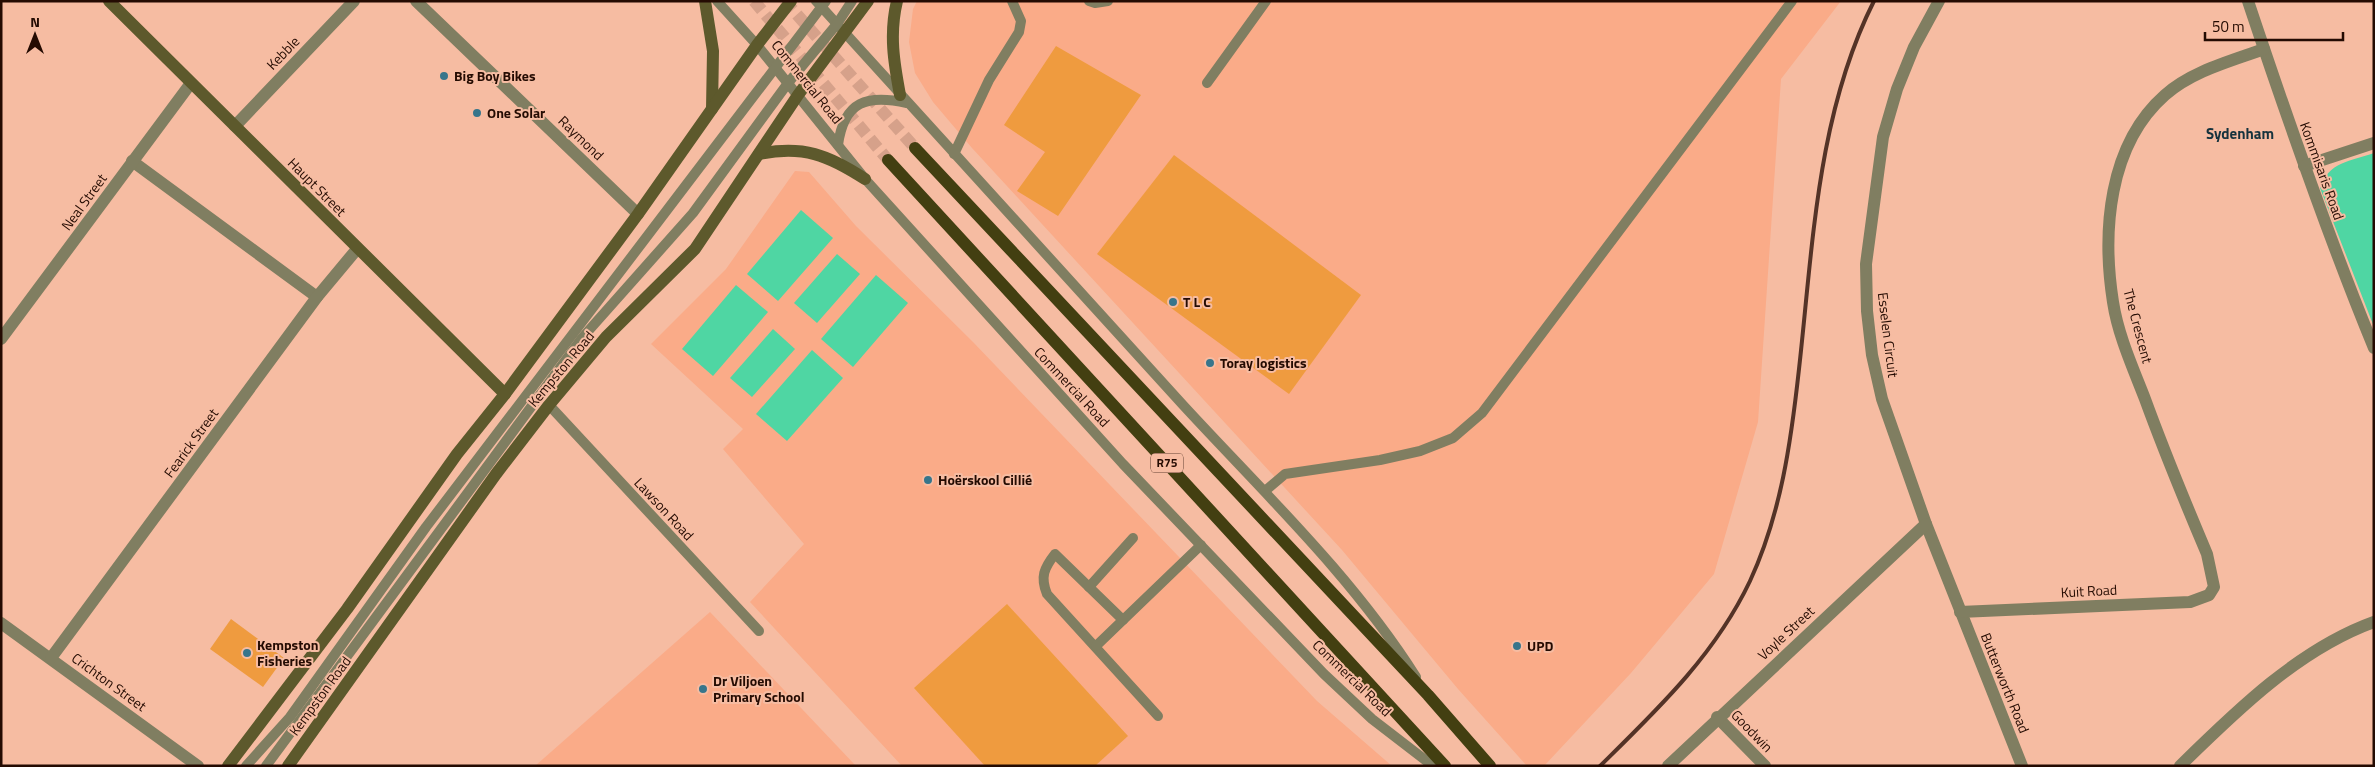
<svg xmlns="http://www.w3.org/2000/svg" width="2375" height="767" font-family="'Titillium Web',sans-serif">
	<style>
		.built { fill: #faab88 }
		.green { fill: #4fd6a3 }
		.building { fill: #ef9b3f }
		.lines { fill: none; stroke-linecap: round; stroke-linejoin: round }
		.primary-tunnel { stroke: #d6a18a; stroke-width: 12; stroke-dasharray: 12 6; stroke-linecap: butt }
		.lane { stroke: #807e61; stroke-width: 10 }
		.street { stroke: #807e61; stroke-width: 12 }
		.secondary { stroke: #5d592c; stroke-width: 12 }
		.primary { stroke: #433f11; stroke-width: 12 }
		.rail { stroke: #543327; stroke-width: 4 }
		.poi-dot { fill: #37758b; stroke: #f6bca2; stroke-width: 2 }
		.labels { text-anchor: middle; stroke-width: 4; stroke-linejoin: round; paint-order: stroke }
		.shield { fill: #f6bca2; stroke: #634032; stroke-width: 1 }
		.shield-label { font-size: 12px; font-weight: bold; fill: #240b02 }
		.street-label { font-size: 14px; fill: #240b02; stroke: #f6bca2 }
		.poi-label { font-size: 14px; font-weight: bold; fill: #240b02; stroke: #f6bca2; text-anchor: start }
		.neighbourhood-label { font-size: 15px; font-weight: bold; fill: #15323d; stroke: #f6bca2 }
	</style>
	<rect width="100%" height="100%" fill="#f6bca2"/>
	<g class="built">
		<polygon points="917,1 1841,1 1781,79 1758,422 1714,574 1631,673 1544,766 1527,766 1458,689 1342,550 972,148 933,102 915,73 909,42 913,9"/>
		<polygon points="795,171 809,172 856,226 973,342 1317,701 1392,766 902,766 750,602 804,544 723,449 743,429 651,344 726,269"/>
		<polygon points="710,612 856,766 535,766"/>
	</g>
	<g class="green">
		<path d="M2374,153V327L2320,188C2328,162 2351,161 2374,153Z"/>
		<polygon points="801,210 833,238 778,301 747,274"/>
		<polygon points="837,254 860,274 817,323 794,303"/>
		<polygon points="876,275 908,303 853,367 821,339"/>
		<polygon points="736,285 768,312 713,376 682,349"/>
		<polygon points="773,329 795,349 752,397 730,378"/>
		<polygon points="812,350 843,378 787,441 756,414"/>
	</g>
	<g class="building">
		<polygon points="1056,46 1141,95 1058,216 1017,191 1045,152 1004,125"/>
		<polygon points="1174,155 1361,295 1289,394 1097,254"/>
		<polygon points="1007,604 1128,736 1095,766 985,766 914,688"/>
		<polygon points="231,619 284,658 263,687 210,649"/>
	</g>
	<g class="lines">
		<g class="primary-tunnel">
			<polyline points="754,1 888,160"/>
			<polyline points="785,1 915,148"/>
		</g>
		<g class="lane">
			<polyline points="717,1 757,45 865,179 1123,464 1324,674 1372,719 1433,766"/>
			<path d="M816,1C938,136 1060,271 1183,405C1263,492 1352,576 1416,677"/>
			<polyline points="1089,1 1095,3 1108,1"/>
			<polyline points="1207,83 1266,1"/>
			<path d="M838,145C844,101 867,94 907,103"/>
			<polyline points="954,154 989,80 1019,32 1021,21 1012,1"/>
			<polyline points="549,405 759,631"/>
			<polyline points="1265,491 1285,474 1380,460 1420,451 1453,438 1482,413 1792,1"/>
			<polyline points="1089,587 1133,538"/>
			<path d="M1123,620L1055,554C1044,568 1040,577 1047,594L1158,716"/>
			<polyline points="1096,646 1201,545"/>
			<polyline points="246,766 290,717 426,527 826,1"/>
			<polyline points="266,766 582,338 693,213 788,83 837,24 852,1"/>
		</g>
		<g class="street">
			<polyline points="416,1 638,214"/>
			<polyline points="1939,1 1914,47 1897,89 1883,137 1866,264 1867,311 1872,355 1882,399 1926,524 2022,766"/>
			<path d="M2248,1C2287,118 2327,234 2374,348"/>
			<polyline points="235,126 354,1"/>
			<polyline points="132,161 317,297"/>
			<polyline points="2304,166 2374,143"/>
			<polyline points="1,339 191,83"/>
			<path d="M1960,612L2190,602L2209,595L2214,587L2207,554C2185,502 2164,451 2145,399C2133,368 2118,335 2113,302C2102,232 2108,145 2165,95C2192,71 2231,61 2264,49"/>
			<polyline points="1,623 198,766"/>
			<polyline points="51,658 317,297 357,249"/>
			<polyline points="1717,717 1765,766"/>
			<polyline points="1668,766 1926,524"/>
			<path d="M2180,766C2236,711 2299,649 2374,622"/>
		</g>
		<g class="secondary">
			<polyline points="109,1 505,394"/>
			<polyline points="705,1 713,51 712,109"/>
			<path d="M897,1C889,34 894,63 900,95"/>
			<path d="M759,154C803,145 828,155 865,179"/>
			<polyline points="228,766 347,609 457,454 505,394 638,214 757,45 791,1"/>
			<polyline points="288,766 496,474 549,405 606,337 695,249 798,95 868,1"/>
		</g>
		<g class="primary">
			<polyline points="915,148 1428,695 1490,766"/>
			<polyline points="888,160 1445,766"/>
		</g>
		<path class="rail" d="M1600,766C1657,710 1715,655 1750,581C1781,514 1791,442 1799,369C1813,245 1817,114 1874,1"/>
	</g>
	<g class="poi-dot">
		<circle cx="444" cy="76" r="5"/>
		<circle cx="477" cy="113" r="5"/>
		<circle cx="1173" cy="302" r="5"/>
		<circle cx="1210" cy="363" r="5"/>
		<circle cx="928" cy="480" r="5"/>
		<circle cx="1517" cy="646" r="5"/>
		<circle cx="247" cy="653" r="5"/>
		<circle cx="703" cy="689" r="5"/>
	</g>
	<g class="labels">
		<rect class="shield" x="1151" y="453.5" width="32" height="19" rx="4"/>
		<g class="shield-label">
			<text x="1167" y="467">R75</text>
		</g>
		<g class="street-label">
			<text transform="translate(283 53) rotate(-46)" y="5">Kebble</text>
			<text transform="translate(807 82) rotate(51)" y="5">Commercial Road</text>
			<text transform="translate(581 138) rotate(44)" y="5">Raymond</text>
			<text transform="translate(2322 171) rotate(70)" y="5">Kommisaris Road</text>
			<text transform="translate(317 187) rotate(45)" y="5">Haupt Street</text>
			<text transform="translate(84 202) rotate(-54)" y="5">Neal Street</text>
			<text transform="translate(2138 326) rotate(75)" y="5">The Crescent</text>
			<text transform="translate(1888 335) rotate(83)" y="5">Esselen Circuit</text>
			<text transform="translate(561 369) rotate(-50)" y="5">Kempston Road</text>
			<text transform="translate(1072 387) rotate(47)" y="5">Commercial Road</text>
			<text transform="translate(191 443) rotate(-54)" y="5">Fearick Street</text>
			<text transform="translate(664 509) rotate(47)" y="5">Lawson Road</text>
			<text transform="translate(2089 591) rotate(-3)" y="5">Kuit Road</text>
			<text transform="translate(1786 633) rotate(-43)" y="5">Voyle Street</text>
			<text transform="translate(1352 678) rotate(44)" y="5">Commercial Road</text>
			<text transform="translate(109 682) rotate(36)" y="5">Crichton Street</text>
			<text transform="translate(2005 683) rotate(68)" y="5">Butterworth Road</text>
			<text transform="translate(320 696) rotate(-54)" y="5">Kempston Road</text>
			<text transform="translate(1752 731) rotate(46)" y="5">Goodwin</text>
		</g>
		<g class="poi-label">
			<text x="454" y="81">Big Boy Bikes</text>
			<text x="487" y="118">One Solar</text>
			<text x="1183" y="307">T L C</text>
			<text x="1220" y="368">Toray logistics</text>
			<text x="938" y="485">Hoërskool Cillié</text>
			<text x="257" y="650">Kempston<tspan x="257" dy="16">Fisheries</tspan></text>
			<text x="1527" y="651">UPD</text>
			<text x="713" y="686">Dr Viljoen<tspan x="713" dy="16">Primary School</tspan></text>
		</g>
		<g class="neighbourhood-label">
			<text x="2240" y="139">Sydenham</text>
		</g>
	</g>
	<rect width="2375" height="767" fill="none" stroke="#240b02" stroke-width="5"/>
	<g transform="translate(35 35)" stroke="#f6bca2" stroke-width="4" paint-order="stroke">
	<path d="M0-4L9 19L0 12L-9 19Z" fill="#240b02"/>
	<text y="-8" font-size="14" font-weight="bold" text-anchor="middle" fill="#240b02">N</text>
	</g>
	<path d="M2205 32v8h138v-8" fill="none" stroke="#240b02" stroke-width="2.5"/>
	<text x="2212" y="32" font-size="15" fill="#240b02" stroke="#f6bca2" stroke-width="4" paint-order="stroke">50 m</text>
</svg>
